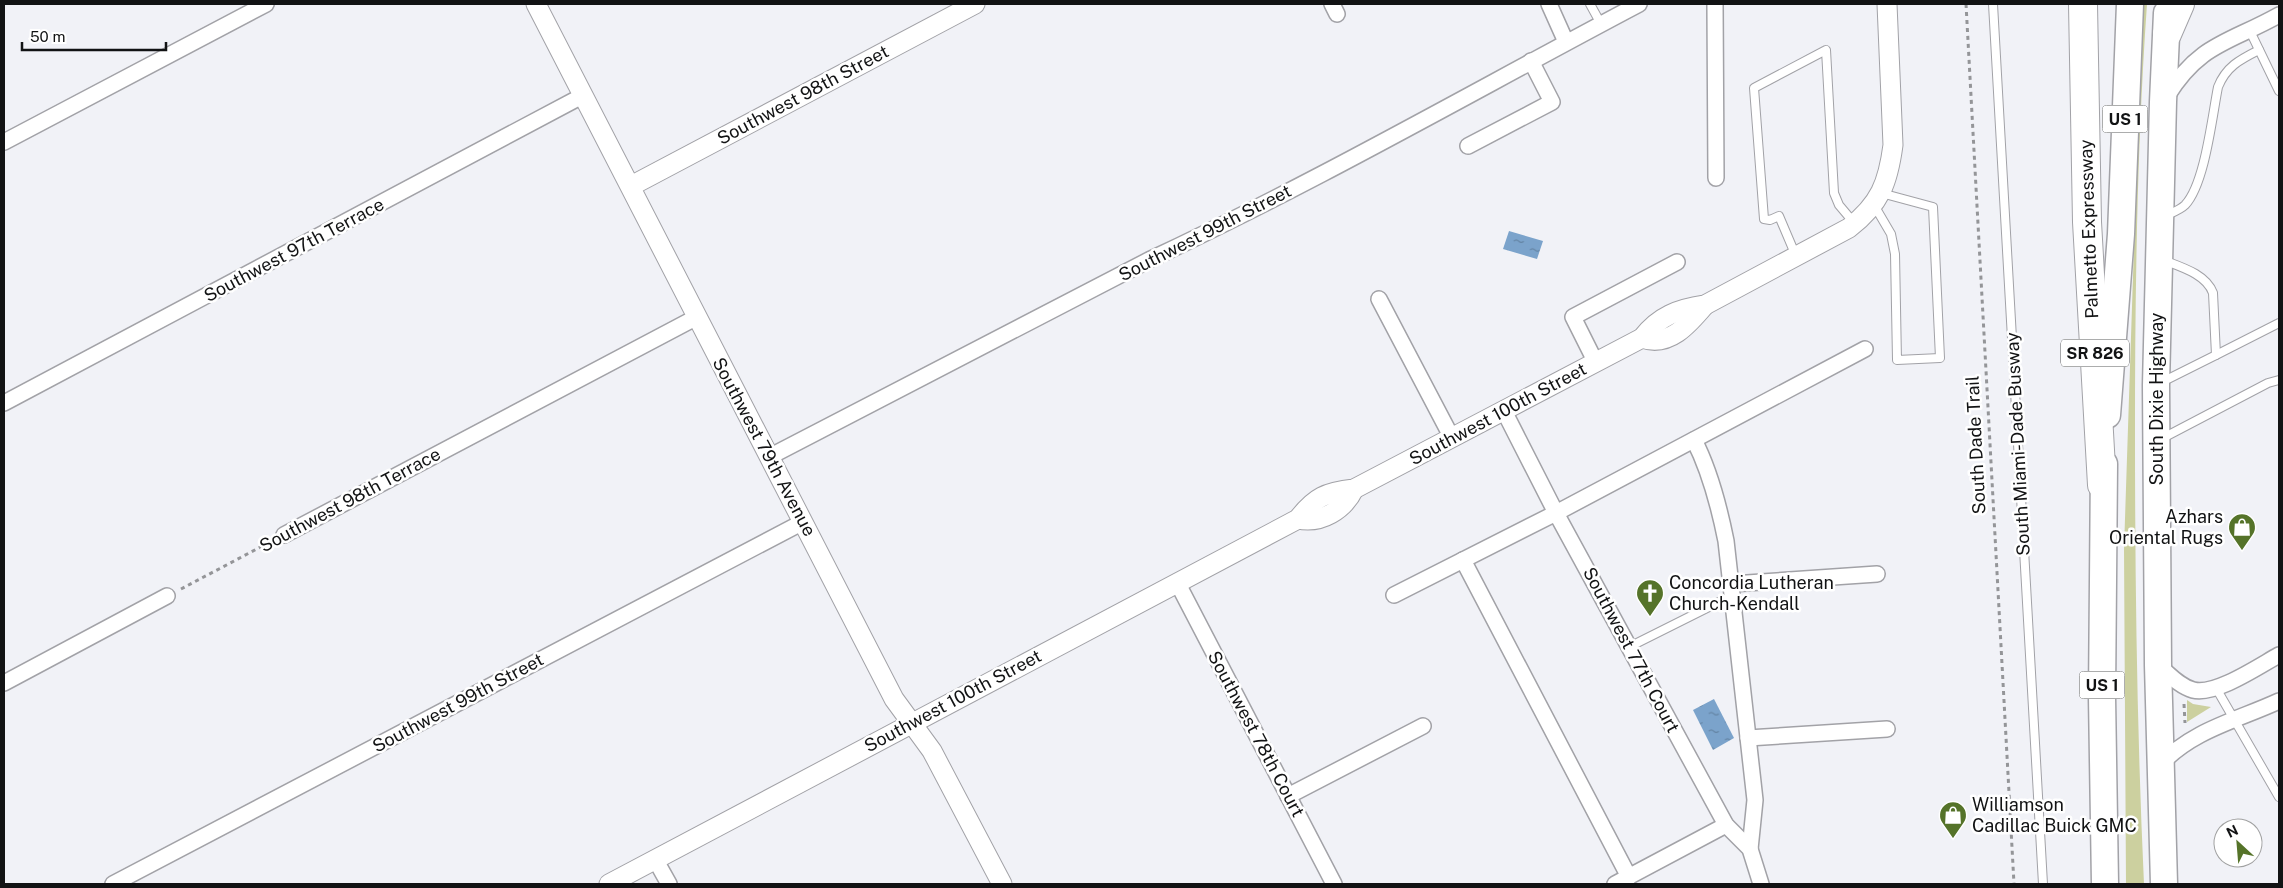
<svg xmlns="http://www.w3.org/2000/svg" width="2283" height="888" font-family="'Public Sans',sans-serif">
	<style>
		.grass { fill: #ccd09f }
		.water { fill: url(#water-ripples) }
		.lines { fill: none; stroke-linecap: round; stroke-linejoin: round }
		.service-casing { stroke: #a2a2a7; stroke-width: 10 }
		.minor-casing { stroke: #a2a2a7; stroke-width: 18 }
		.tertiary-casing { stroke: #a2a2a7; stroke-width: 21 }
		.trunk-casing { stroke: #a2a2a7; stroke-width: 29 }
		.motorway-casing { stroke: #a2a2a7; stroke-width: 30 }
		.path { stroke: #949598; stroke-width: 3; stroke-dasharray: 4 4; stroke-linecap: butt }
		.service { stroke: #fff; stroke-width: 8 }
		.minor { stroke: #fff; stroke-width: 15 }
		.tertiary { stroke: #fff; stroke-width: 19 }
		.trunk { stroke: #fff; stroke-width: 26 }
		.motorway { stroke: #fff; stroke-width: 28 }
		.labels { text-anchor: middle; stroke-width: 5; stroke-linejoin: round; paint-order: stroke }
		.shield { fill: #fff; stroke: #595a5a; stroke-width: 1 }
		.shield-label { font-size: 16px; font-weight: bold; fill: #121314 }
		.street-label { font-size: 18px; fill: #121314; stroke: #fff }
		.poi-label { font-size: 18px; fill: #121314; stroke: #fff; text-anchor: start }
	</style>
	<defs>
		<pattern id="water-ripples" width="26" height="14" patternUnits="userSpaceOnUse" patternTransform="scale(1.25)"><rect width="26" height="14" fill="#7ba3cb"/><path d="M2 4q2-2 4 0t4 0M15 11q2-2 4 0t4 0" fill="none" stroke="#6384a4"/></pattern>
	</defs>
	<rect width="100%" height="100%" fill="#f1f2f7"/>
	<g class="grass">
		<path d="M2142,4H2147C2137,146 2135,290 2135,433C2135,583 2137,734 2144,884H2126L2124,549Z"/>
		<polygon points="2187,700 2193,704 2211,707 2187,722"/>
	</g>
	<g class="water">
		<polygon points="1509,231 1543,241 1537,259 1503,249"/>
		<polygon points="1714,699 1734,738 1713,750 1693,710"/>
	</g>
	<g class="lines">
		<g class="service-casing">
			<g id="service">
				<polyline points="1590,4 1601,24"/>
				<polyline points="1993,4 2043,884"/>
				<polyline points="2249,29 2279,91"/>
				<polyline points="1874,205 1891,234 1895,254 1897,360 1940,358 1933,207 1881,193"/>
				<path d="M2165,216C2171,213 2180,210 2185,205C2205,184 2212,117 2218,87C2226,67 2239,60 2259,50"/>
				<polyline points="1796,256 1779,216 1770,220 1764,219 1754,88 1826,50 1834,193 1839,205 1855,224"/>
				<polyline points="2216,355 2279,323"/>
				<path d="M2160,383L2216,355L2213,293C2206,274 2181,267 2163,260"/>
				<polyline points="2161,439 2268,383 2279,380"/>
				<polyline points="1629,647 1733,595"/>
				<polyline points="2216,688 2279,797"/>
			</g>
		</g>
		<g class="minor-casing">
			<g id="minor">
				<polyline points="1332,4 1337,14"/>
				<polyline points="1549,4 1566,42"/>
				<polyline points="1715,4 1716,178"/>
				<path d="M2167,96C2200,43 2229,43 2279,15"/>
				<polyline points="4,142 266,4"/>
				<polyline points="1468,146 1552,102 1531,61"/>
				<polyline points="1379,299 1452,438"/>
				<polyline points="1596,363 1573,317 1677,262"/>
				<polyline points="4,403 584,95"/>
				<polyline points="1504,411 1556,513 1726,825 1750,849 1761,884"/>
				<path d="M1694,440C1710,471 1719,506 1726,541L1755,800L1750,849"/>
				<path d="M769,457L1149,260C1316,182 1476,90 1639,4"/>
				<polyline points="284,535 697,317"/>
				<polyline points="1463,560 1629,877"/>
				<polyline points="1178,584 1334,884"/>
				<polyline points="1732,584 1877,574"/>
				<polyline points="1394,595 1556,513 1865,349"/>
				<path d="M2158,665C2169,674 2179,686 2193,690C2215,696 2259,666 2279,655"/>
				<polyline points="4,683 167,596"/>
				<polyline points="1748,738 1887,729"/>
				<path d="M2160,765C2192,730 2238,720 2279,701"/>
				<polyline points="1288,796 1423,726"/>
				<polyline points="655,859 669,884"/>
				<polyline points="113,884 803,522"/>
				<polyline points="1615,884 1726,825"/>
			</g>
		</g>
		<g class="tertiary-casing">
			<g id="tertiary">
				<polyline points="536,4 894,699 932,751 1002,884"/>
				<polyline points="631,186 975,4"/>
				<path d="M1642,338C1669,348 1689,324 1705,305"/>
				<path d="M1298,519C1321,524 1344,510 1354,489"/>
				<path d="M609,884L1298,519C1315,497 1326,492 1354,489L1642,338C1659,316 1678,309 1705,305L1849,228C1880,204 1888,183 1893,145L1887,4"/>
			</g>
		</g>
		<g class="trunk-casing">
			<g id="trunk">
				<polyline points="2107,415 2121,234 2130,4"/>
				<polyline points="2104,464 2102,697 2105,884"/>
				<polyline points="2164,884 2158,665 2156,385 2163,102 2167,13"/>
			</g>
		</g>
		<g class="motorway-casing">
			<g id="motorway">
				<polyline points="2083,4 2087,222 2102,485"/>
				<polyline points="2167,34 2180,4"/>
			</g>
		</g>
		<g class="path">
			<polyline points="1966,4 2014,884"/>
			<polyline points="181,589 270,542"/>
			<polyline points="2184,704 2185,723"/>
		</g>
		<use href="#service" class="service"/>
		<use href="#minor" class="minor"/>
		<use href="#tertiary" class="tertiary"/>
		<use href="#trunk" class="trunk"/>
		<use href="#motorway" class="motorway"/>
	</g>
	<defs>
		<g id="shop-pin" transform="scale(1.4375)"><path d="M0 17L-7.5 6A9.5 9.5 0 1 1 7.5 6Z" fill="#557329" stroke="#fff"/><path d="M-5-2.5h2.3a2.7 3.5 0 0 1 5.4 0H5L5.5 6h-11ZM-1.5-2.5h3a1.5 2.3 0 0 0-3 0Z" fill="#fff"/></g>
		<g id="church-pin" transform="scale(1.4375)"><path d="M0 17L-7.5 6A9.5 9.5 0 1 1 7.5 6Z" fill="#557329" stroke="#fff"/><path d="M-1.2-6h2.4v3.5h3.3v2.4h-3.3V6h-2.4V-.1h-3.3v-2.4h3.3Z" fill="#fff"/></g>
	</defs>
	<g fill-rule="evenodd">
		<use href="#shop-pin" x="2242" y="527"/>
		<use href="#church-pin" x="1650" y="593"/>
		<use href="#shop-pin" x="1953" y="815"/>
	</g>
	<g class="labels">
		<g class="shield">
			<rect x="2102.5" y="105.5" width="45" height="27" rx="4"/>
			<rect x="2061" y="339.5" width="68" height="27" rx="4"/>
			<rect x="2079.5" y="671.5" width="45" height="27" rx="4"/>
		</g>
		<g class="shield-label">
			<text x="2125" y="125">US 1</text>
			<text x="2095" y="359">SR 826</text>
			<text x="2102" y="691">US 1</text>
		</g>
		<g class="street-label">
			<text transform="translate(803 95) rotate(-28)" y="6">Southwest 98th Street</text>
			<text transform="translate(2089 229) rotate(-92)" y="6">Palmetto Expressway</text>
			<text transform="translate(1205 233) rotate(-27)" y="6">Southwest 99th Street</text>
			<text transform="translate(294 250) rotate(-28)" y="6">Southwest 97th Terrace</text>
			<text transform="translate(2157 399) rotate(-90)" y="6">South Dixie Highway</text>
			<text transform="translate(1498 414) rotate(-28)" y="6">Southwest 100th Street</text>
			<text transform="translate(2018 444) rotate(-93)" y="6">South Miami-Dade Busway</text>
			<text transform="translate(1976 445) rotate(-93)" y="6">South Dade Trail</text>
			<text transform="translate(764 447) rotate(62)" y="6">Southwest 79th Avenue</text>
			<text transform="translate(350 500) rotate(-28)" y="6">Southwest 98th Terrace</text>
			<text transform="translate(1631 650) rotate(62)" y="6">Southwest 77th Court</text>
			<text transform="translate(953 701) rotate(-28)" y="6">Southwest 100th Street</text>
			<text transform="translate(458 703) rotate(-28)" y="6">Southwest 99th Street</text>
			<text transform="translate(1256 734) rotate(62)" y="6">Southwest 78th Court</text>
		</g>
		<g class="poi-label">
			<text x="2223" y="523" text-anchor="end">Azhars<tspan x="2223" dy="21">Oriental Rugs</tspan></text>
			<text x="1669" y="589">Concordia Lutheran<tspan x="1669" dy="21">Church-Kendall</tspan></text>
			<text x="1972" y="811">Williamson<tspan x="1972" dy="21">Cadillac Buick GMC</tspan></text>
		</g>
	</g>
	<rect width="2283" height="888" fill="none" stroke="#121314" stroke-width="10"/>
	<g transform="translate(2238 843) rotate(334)"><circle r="24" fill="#ffffff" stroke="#a0a1a1"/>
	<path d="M0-4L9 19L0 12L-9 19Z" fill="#557329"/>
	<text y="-8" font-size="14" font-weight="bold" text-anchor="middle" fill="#121314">N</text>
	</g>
	<path d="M22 42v8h144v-8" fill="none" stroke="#121314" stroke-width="2.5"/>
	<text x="30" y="42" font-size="15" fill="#121314" stroke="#ffffff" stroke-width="4" paint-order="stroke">50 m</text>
</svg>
